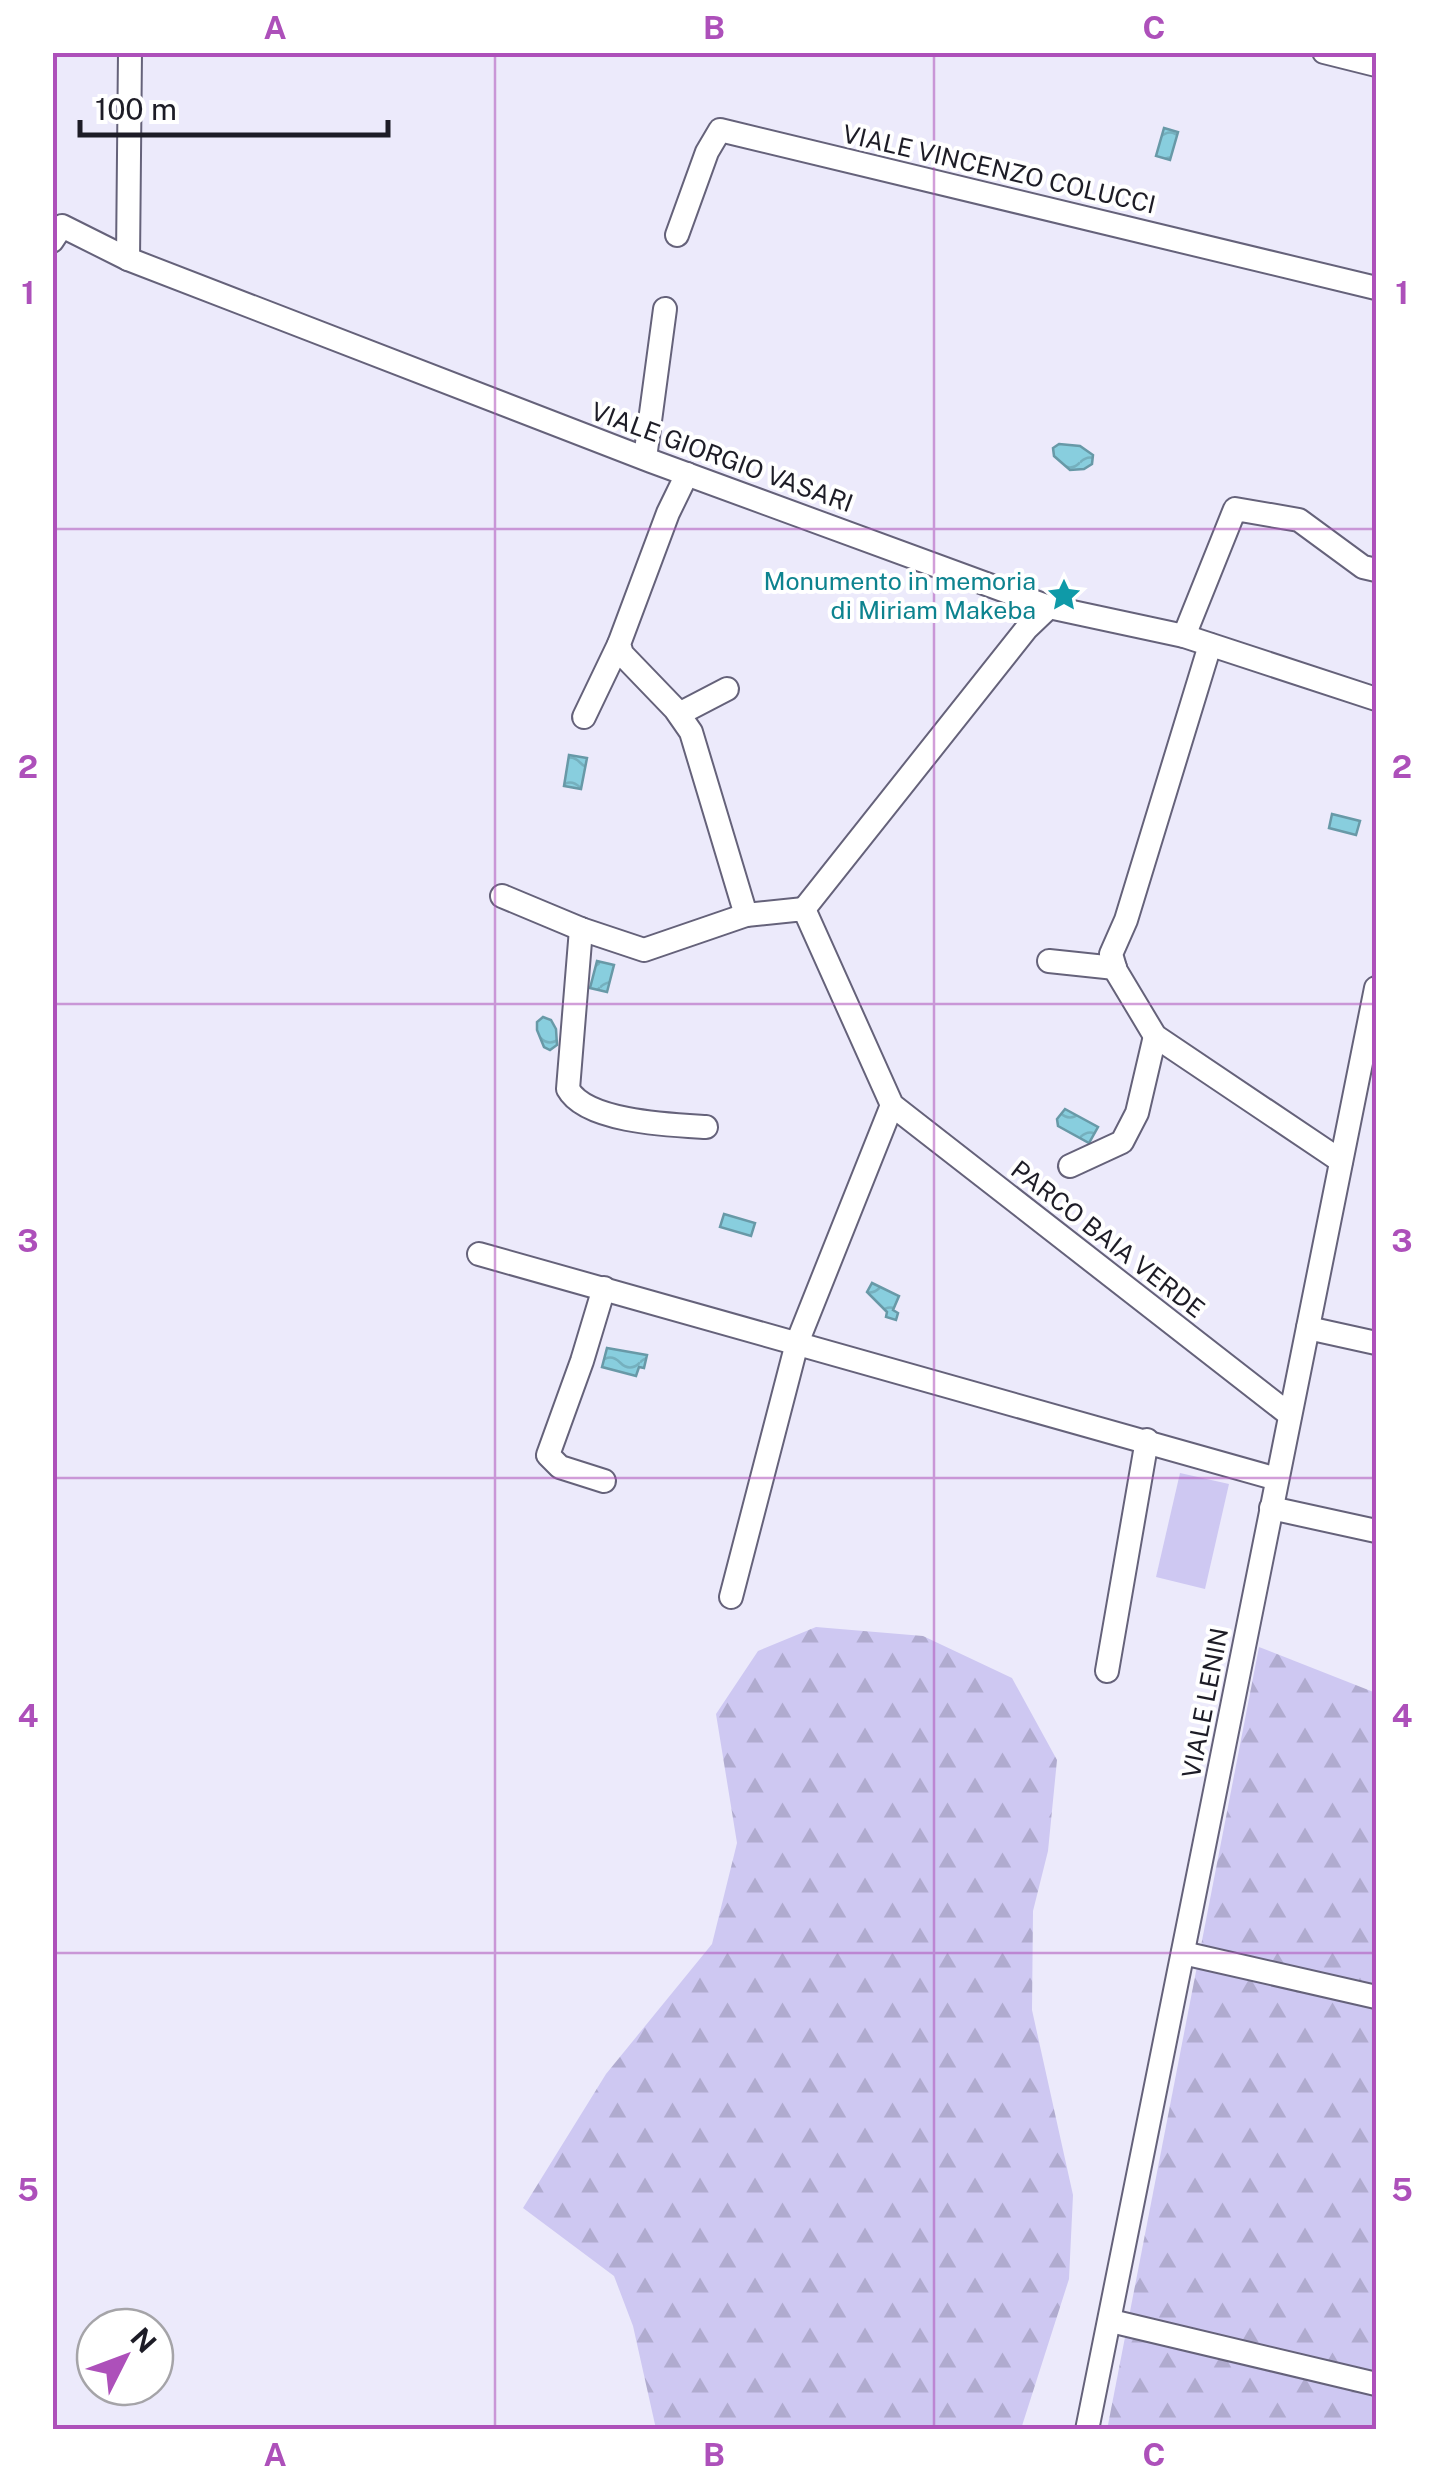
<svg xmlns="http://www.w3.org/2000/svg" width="1429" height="2482" font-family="'Public Sans',sans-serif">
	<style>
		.forest { fill: url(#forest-firs) }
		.pitch { fill: #cec8f2 }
		.water { fill: url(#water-waves); stroke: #6899a7; stroke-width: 2.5 }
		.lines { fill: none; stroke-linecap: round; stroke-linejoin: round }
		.minor-casing { stroke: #65627a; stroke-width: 26 }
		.minor { stroke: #fff; stroke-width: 22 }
		.grid { fill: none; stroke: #ad50ba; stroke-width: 2.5; stroke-opacity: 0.55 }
		.labels { text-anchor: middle; stroke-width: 8; stroke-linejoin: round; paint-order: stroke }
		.street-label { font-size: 25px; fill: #1d1c26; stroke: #fff }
		.culture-label { font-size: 25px; fill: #0d838f; stroke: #fff; text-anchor: end }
		.neatline { fill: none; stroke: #ad50ba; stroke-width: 4 }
		.grid-label { font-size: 32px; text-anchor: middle; font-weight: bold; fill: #ad50ba }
	</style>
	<defs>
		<pattern id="forest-firs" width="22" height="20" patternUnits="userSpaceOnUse" patternTransform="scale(2.5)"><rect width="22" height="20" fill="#cec8f2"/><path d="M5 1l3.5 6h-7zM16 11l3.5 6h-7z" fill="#b0abcf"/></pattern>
		<pattern id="water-waves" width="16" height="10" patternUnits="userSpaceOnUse" patternTransform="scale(2.5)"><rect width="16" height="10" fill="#88cede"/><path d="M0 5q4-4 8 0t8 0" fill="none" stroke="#75b0be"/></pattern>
	</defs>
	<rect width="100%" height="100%" fill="#eceafb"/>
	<g class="forest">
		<polygon points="816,1627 923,1636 1012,1678 1057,1760 1048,1851 1033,1911 1032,2010 1073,2195 1069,2279 1021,2429 656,2429 633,2326 614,2276 523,2208 606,2074 712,1944 737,1843 716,1714 758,1651"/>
		<polygon points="1259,1647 1376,1693 1376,2429 1107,2430"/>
	</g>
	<polygon class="pitch" points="1180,1473 1229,1484 1205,1589 1156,1577"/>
	<g class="water">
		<polygon points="1164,128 1178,132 1170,160 1156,156"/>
		<polygon points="1059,444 1080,446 1093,455 1092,464 1084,469 1070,470 1054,456 1053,448"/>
		<polygon points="569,755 587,758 581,789 564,786"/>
		<polygon points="1332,814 1360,821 1356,835 1329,828"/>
		<polygon points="597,961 614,965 607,992 590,988"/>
		<polygon points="543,1017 551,1020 556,1029 557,1045 550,1050 544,1047 537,1030 537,1022"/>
		<polygon points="1065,1109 1098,1127 1089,1143 1058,1126 1057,1119"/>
		<polygon points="724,1214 755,1223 751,1236 720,1227"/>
		<polygon points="872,1283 899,1296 893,1310 898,1313 896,1320 886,1317 887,1312 867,1292"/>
		<polygon points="607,1348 647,1355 644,1368 639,1367 636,1376 602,1367"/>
	</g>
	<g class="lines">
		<g class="minor-casing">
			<g id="minor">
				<polyline points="1324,52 1376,65"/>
				<polyline points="677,235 707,152 720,130 1376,288"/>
				<polyline points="52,241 62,226 128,259 651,461 1049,607 1184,636 1376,699"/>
				<polyline points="128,259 130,52"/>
				<polyline points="645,458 665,309"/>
				<polyline points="687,474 668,513 619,644 622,654 675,709 691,732 746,915"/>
				<polyline points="1184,636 1235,509 1299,520 1363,567 1376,570"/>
				<polyline points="1210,645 1126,920 1111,954 1116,971 1155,1036 1341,1161"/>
				<polyline points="679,714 727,689"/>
				<polyline points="584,717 619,644"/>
				<polyline points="502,896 581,929 644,950 746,915 804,909 892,1105 1290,1415"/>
				<polyline points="804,909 1027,628 1049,607"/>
				<path d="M581,929L568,1089C586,1122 671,1125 706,1127"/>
				<polyline points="1049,961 1115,968"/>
				<polyline points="1070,1166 1122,1142 1137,1113 1155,1036"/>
				<polyline points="479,1254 1277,1479"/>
				<polyline points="1308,1328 1376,1343"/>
				<polyline points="604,1481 560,1467 548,1455 582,1361 604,1288"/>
				<polyline points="1271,1508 1376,1531"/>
				<polyline points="731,1597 797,1343 892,1105"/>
				<polyline points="1107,1671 1147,1440"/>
				<polyline points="1183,1953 1376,1997"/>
				<polyline points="1111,2321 1376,2384"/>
				<polyline points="1087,2430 1376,988"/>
			</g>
		</g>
		<use href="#minor" class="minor"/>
	</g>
	<path class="grid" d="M495,52V2430M934,52V2430M52,529H1376M52,1004H1376M52,1478H1376M52,1953H1376"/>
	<defs>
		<g id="sight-bare" transform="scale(2.7)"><path d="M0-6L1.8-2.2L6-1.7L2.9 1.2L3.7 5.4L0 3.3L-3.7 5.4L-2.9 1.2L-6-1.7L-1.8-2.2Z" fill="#0f9aa8" stroke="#fff" stroke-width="2.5" paint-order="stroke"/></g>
	</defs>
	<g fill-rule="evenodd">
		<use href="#sight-bare" x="1064" y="595"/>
	</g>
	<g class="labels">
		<g class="street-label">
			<text transform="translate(999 169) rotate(13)" y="9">VIALE VINCENZO COLUCCI</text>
			<text transform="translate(722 457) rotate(20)" y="9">VIALE GIORGIO VASARI</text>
			<text transform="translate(1108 1239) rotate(38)" y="9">PARCO BAIA VERDE</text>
			<text transform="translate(1205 1703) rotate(-79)" y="9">VIALE LENIN</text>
		</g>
		<g class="culture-label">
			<text x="1036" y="590">Monumento in memoria<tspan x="1036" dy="29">di Miriam Makeba</tspan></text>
		</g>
	</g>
	<rect width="1429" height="2482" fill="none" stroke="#ffffff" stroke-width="110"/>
	<g transform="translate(125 2357) rotate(48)"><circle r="48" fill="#ffffff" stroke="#a5a4a8" stroke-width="2.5"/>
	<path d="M0-8L18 38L0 25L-18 38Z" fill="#ad50ba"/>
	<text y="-15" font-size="28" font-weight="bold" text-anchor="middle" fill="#1d1c26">N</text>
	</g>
	<path d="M80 120v15h308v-15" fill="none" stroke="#1d1c26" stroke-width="5"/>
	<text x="95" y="120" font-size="30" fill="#1d1c26" stroke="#ffffff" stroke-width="8" paint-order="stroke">100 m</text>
	<rect x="55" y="55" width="1319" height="2372" class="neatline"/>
	<g class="grid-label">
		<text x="275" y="39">A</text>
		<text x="714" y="39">B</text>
		<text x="1154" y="39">C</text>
		<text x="28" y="304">1</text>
		<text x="1402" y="304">1</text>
		<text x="28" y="778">2</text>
		<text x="1402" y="778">2</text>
		<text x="28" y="1252">3</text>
		<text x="1402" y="1252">3</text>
		<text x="28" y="1727">4</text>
		<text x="1402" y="1727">4</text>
		<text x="28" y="2201">5</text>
		<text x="1402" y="2201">5</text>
		<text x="275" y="2466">A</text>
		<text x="714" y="2466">B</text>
		<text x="1154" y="2466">C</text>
	</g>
</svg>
